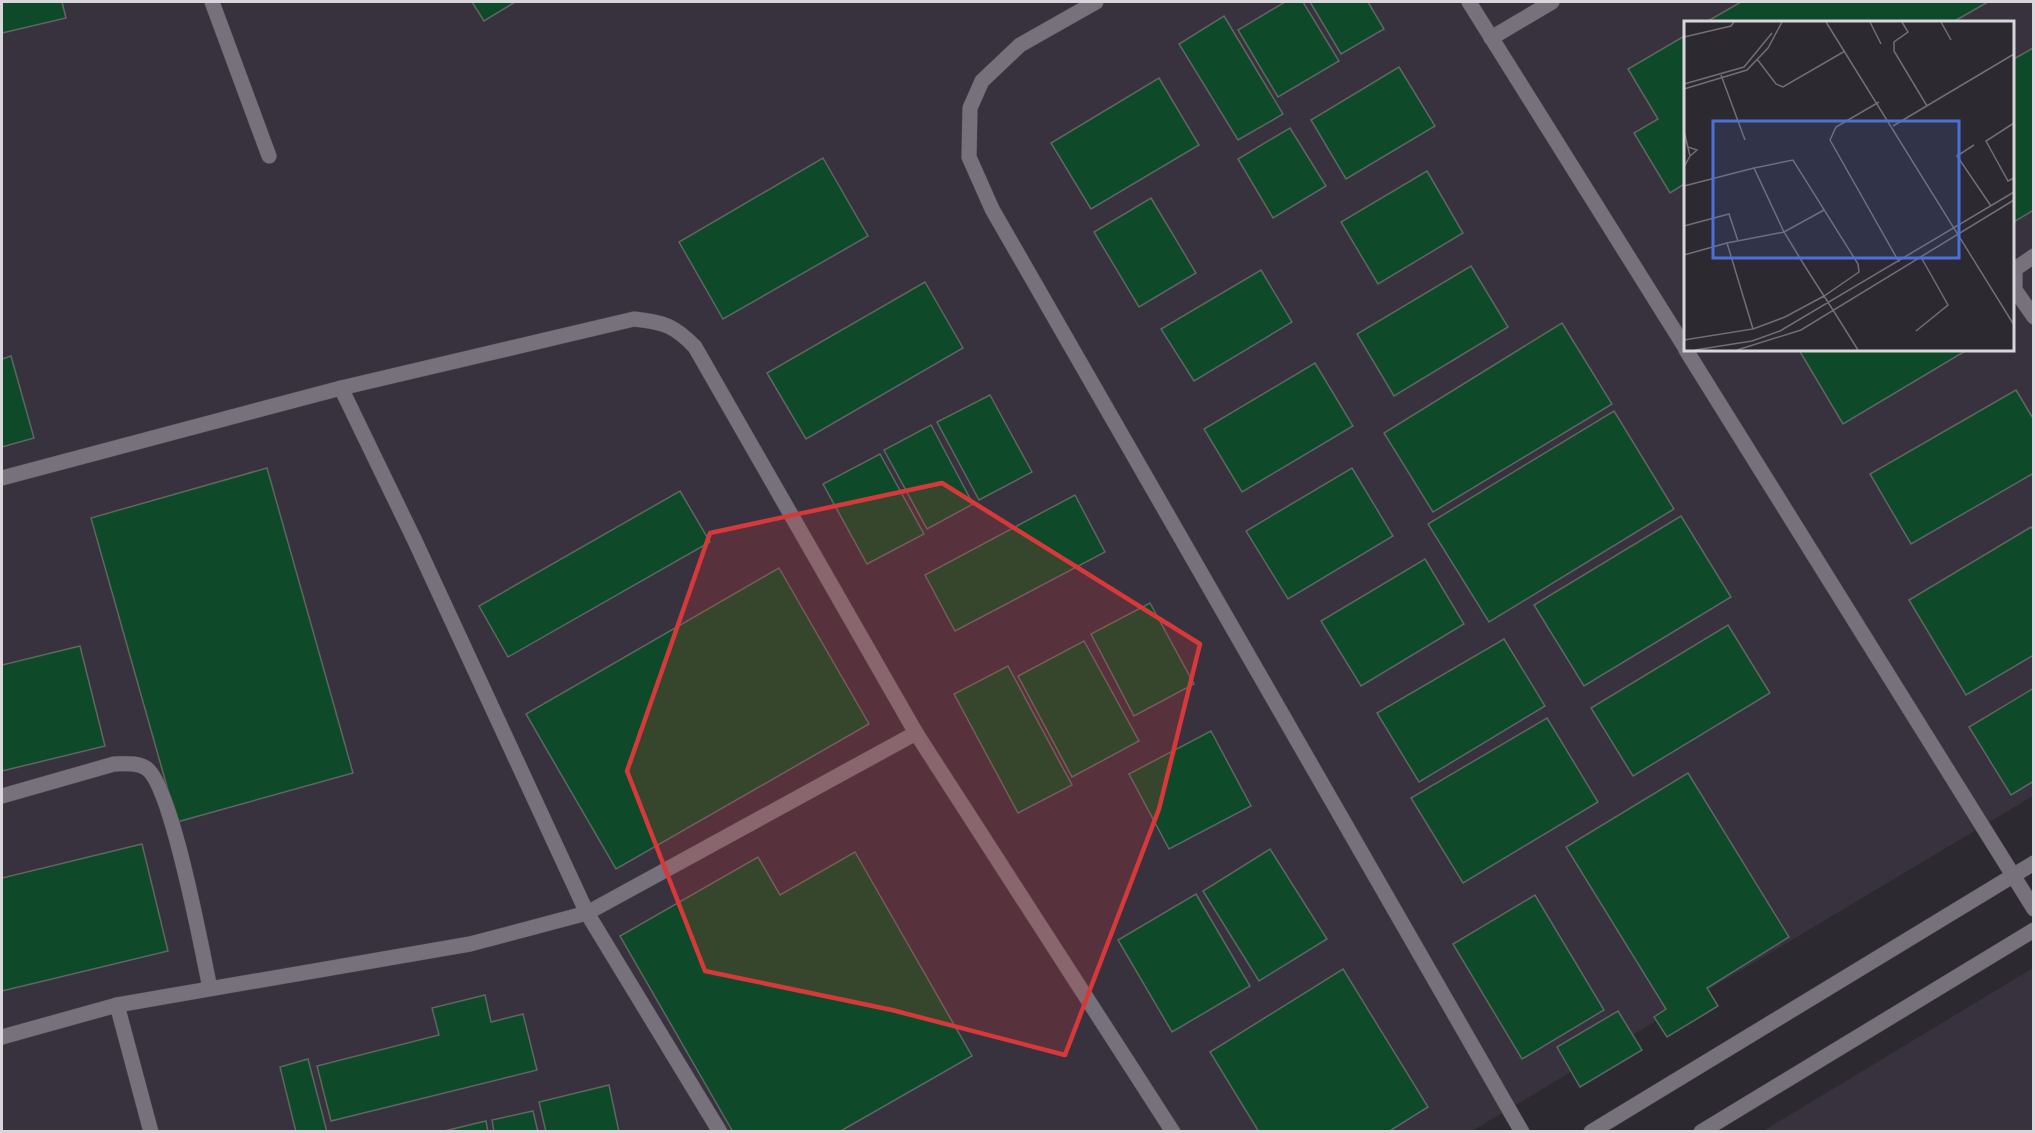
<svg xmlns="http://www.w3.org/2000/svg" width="2035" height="1133" font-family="'Work Sans',sans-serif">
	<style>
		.built { fill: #38313e; fill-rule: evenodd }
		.building { fill: #0e4a29; stroke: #5e6760; stroke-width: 1.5 }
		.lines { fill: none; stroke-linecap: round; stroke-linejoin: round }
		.minor-casing { stroke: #48454b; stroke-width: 16 }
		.minor { stroke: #76717a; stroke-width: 15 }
		.marked { fill: #d6393a; fill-opacity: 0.2; stroke: #d6393a; stroke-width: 4.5; stroke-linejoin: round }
		.inset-road { fill: none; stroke: #726e75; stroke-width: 1.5 }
		.view { fill: #4c70d9; fill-opacity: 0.15; stroke: #4c70d9; stroke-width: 3 }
		.inset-edge { fill: none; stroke: #d9d6db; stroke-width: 3 }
	</style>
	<rect width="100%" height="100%" fill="#2d2931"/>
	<g class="built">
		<path d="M2,2H2033V796L1472,1131L2,1132ZM1686,22H2012V350H1686Z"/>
		<polygon points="2033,968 2033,1131 1763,1131"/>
	</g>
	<g class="building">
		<polygon points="2,2 62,2 66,18 2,33"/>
		<polygon points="472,2 515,2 484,21"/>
		<polygon points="1285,2 1303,2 1339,61 1278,97 1238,30"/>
		<polygon points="1310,2 1368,2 1384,29 1341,54"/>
		<polygon points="1741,2 1988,2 1953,22 1706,22"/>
		<polygon points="1224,16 1283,114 1238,140 1179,44"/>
		<polygon points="1686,35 1686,183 1670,193 1634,133 1658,119 1628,69"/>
		<polygon points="2033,48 2034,210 2012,223 2012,60"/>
		<polygon points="1399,67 1435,126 1346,179 1311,120"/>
		<polygon points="1159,78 1199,145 1091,209 1051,143"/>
		<polygon points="1290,128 1326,186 1273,218 1238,159"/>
		<polygon points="823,158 868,236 723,319 679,242"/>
		<polygon points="1427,171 1463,233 1378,284 1341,222"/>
		<polygon points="1151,198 1196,273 1139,307 1094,232"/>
		<polygon points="1471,266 1508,327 1394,396 1357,334"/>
		<polygon points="1261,270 1292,322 1194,381 1161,329"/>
		<polygon points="925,282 963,348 806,439 767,373"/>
		<polygon points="1562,323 1612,404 1433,512 1384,433"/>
		<polygon points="1799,350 1967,350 1843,424"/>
		<polygon points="11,356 34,438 2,447 2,359"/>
		<polygon points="1315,363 1353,426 1242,492 1204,429"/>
		<polygon points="2016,390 2034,420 2034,473 1911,544 1870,474"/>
		<polygon points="990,395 1032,472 979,500 937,422"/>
		<polygon points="1614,411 1674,509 1489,622 1428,524"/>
		<polygon points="931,425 973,504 927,529 884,450"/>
		<polygon points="880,454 924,534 867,564 823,484"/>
		<polygon points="267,468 353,773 177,822 91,518"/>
		<polygon points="1352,468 1393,536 1288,599 1246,531"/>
		<polygon points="680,491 710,542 508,657 479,606"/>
		<polygon points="1075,495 1105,552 955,631 925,575"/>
		<polygon points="1681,516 1731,597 1584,686 1534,605"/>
		<polygon points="2031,527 2034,531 2034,655 1966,695 1909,600"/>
		<polygon points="1425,559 1464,624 1361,686 1321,621"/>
		<polygon points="779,568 869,724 616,869 526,714"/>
		<polygon points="1150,603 1194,684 1134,716 1091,634"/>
		<polygon points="1728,625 1770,693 1633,776 1591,708"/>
		<polygon points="1504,639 1545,706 1419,782 1377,713"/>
		<polygon points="1084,641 1139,741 1072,777 1018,676"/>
		<polygon points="80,646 105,746 2,771 2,665"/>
		<polygon points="1008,666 1072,785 1018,813 954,694"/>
		<polygon points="2034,688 2034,781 2011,795 1969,727"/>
		<polygon points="1547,718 1598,802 1463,883 1411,798"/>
		<polygon points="1211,731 1251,806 1169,849 1129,774"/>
		<polygon points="1688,773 1789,937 1707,988 1718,1006 1667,1037 1654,1017 1666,1009 1566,847"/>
		<polygon points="142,844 168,951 2,991 2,878"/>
		<polygon points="1270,849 1327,939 1259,981 1203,891"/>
		<polygon points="855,852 972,1056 839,1132 733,1132 620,936 758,857 780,895"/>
		<polygon points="1196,894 1250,986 1172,1032 1118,940"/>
		<polygon points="1535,895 1604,1010 1522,1059 1453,944"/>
		<polygon points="1343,969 1428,1107 1388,1132 1259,1132 1210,1052"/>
		<polygon points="485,995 491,1022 523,1014 537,1070 331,1121 317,1066 439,1035 432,1008"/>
		<polygon points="1618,1011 1642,1050 1580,1087 1557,1047"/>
		<polygon points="308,1059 327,1132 296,1132 280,1067"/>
		<polygon points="609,1085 619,1132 546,1132 539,1102"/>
		<polygon points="533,1111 538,1132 494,1132 492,1120"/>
		<polygon points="486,1121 488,1132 440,1132"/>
	</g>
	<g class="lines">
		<g class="minor-casing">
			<g id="minor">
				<polyline points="212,2 269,156"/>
				<polyline points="1096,2 1020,45 982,81 970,108 969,157 992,209 1522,1132"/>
				<polyline points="1469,2 1686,349"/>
				<polyline points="1491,38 1552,2"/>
				<polyline points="2034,256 2015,269 2015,290 2034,317"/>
				<polyline points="1686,350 2034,909"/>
				<polyline points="2,478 341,388"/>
				<path d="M2,796L114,764C125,764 136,762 146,768C172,785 202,951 210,988"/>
				<polyline points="117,1005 470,944 587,913 916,733"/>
				<polyline points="2,1037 117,1005 151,1132"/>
				<path d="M720,1132L587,913L415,541L341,388L634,319C664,322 675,326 695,347L916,733L1173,1132"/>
				<polyline points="1591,1132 2034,863"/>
				<polyline points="1701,1132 2034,930"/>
			</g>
		</g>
		<use href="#minor" class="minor"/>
	</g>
	<path class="marked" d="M942,483L1200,644L1159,809L1065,1055L892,1010L705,971L627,771L710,533Z"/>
	<g transform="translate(1684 21)">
		<rect width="330" height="330" fill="#2d2931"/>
		<path class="inset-road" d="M142,1L330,304M186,1L197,23M218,1L224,11L210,21V30L243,85M257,1L267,19M0,16L47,5L50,1M73,38L92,63L99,66L161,30M37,54L61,119M0,63L60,46L88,12M0,68L63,49L84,27L98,1M195,81L152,106L146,119L215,241M330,102L302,120L324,160L330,157M209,105L330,33M0,110L6,135L0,146M290,124L273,135L307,185M4,126L13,129L6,135M0,165L70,147M0,205L45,193L54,220M43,222L100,211L140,189M0,234L43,222L69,308L0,319M69,308L101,296L140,275L175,251L174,243L109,139L70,147L100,211L122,247L140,275L142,278L145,283L149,289L174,329M232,310L264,284L237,236M11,329L68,320L96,310L330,171M53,329L117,309L330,179"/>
		<path class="view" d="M29,100H275V237H29Z"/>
		<rect width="330" height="330" class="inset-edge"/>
	</g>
	<rect width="2035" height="1133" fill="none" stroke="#d9d6db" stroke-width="6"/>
</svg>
